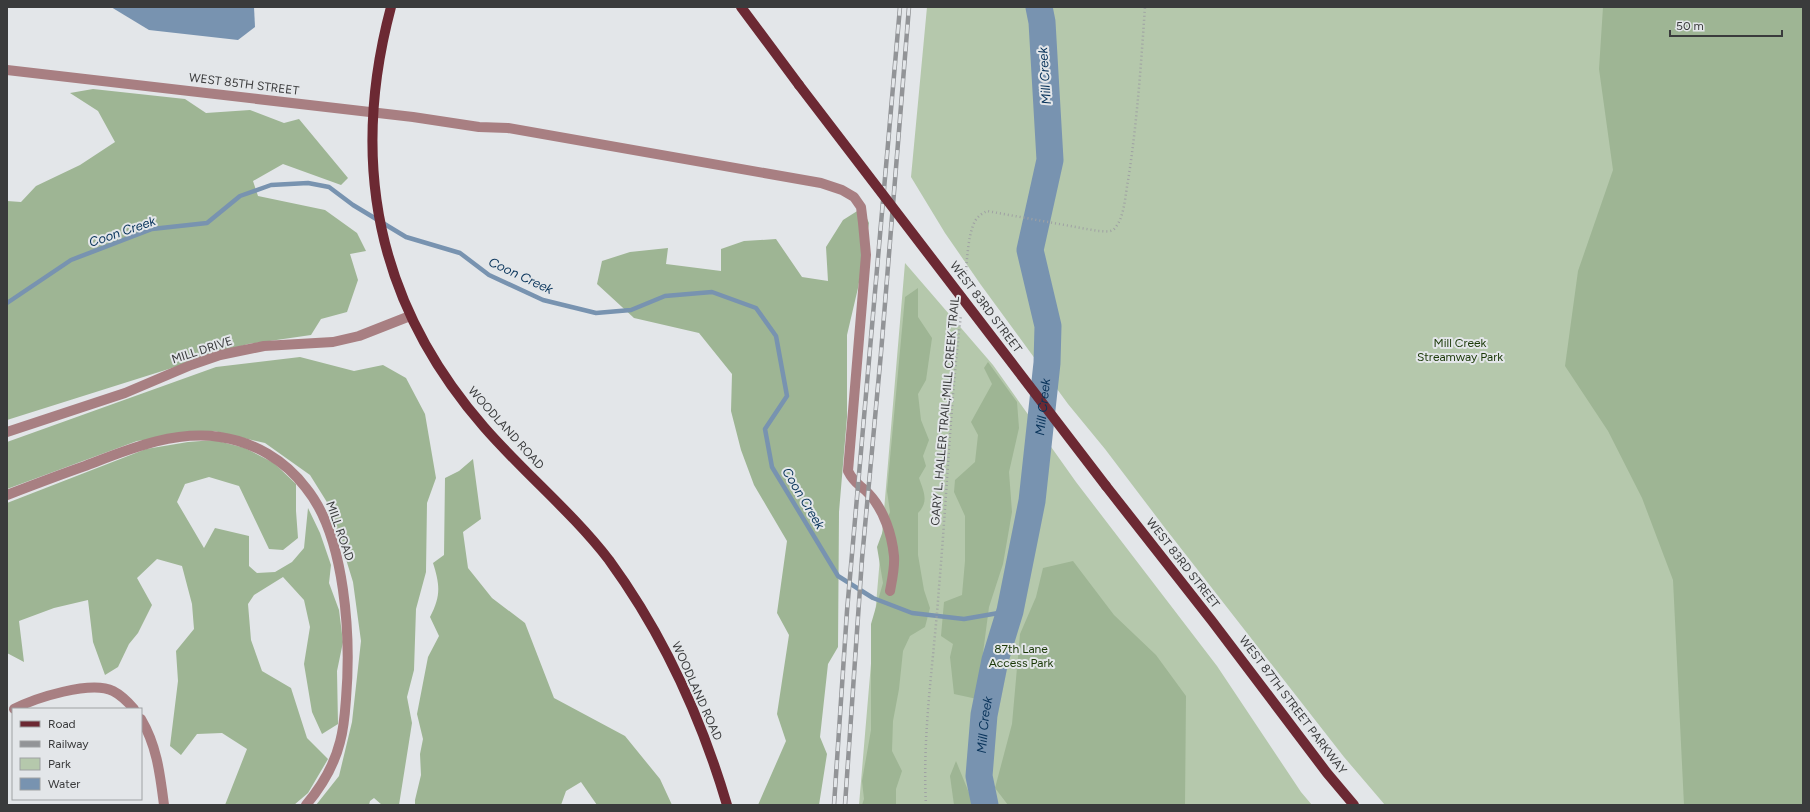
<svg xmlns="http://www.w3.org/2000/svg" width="1810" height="812" font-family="Figtree,sans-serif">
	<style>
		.green { fill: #b5c8ac }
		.forest { fill: #9eb594 }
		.water { fill: #7893b0 }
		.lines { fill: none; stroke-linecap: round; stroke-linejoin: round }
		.stream { stroke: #7893b0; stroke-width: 4.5 }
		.river { stroke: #7893b0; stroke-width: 27 }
		.path { stroke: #9fa1a3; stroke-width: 2.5; stroke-dasharray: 1 3; stroke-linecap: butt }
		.minor { stroke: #a87f82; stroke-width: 10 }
		.major { stroke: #6c2933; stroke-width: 10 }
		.rail-casing { stroke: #929497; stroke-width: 4.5 }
		.rail { stroke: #e3e6e9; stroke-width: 3; stroke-dasharray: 9; stroke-linecap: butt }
		.major-bridge { stroke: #6c2933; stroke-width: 10 }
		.labels { text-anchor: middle; stroke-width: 4; stroke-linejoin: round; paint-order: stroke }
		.street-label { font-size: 12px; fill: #3a3b3c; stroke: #e3e6e9 }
		.park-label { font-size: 12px; fill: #1a3807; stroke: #e3e6e9 }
		.water-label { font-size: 13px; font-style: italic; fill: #09345b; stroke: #e3e6e9 }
	</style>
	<rect width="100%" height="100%" fill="#e3e6e9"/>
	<g class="green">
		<polygon points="927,7 1803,7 1803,805 1385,805 1344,757 1165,528 1105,449 1068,404 981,285 945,233 911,177"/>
		<polygon points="905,263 993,365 1076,482 1217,666 1301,792 1312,805 859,805"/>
	</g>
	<g class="forest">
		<polygon points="1603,7 1803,7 1803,805 1684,805 1673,580 1642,498 1608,431 1565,366 1578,271 1613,170 1599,69"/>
		<polygon points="93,89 185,99 206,113 250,110 284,123 299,119 348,178 341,185 283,164 253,181 258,196 325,210 357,233 366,251 350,254 358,280 347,312 321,319 311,335 248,344 7,420 7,201 21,202 36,186 80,165 115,142 98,111 70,93"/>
		<polygon points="862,208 869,223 858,288 847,335 847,417 839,512 838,647 828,664 820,737 827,754 819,805 758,805 786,741 777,714 789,635 777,613 787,541 754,485 741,450 731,411 732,374 699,333 634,318 597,284 602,261 630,252 668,248 666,264 721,271 721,249 744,241 776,239 802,277 828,281 826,247 843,220"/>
		<path d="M918,288V317L932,338L926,380L918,394L921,420L929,440L923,456L926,466L919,478C924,492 929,502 918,513V555L924,590L930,608L925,627L910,636L903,651L899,689L893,721L892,751L902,771L896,789V805H862L864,799L862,781L871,730V624L883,583L877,547L890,512L887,491L905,297Z"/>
		<polygon points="300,357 354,371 383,365 406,378 425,414 436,478 427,503 426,572 416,609 414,670 407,697 412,723 399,805 382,805 374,798 370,801 369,805 316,805 339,776 352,722 361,641 353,582 330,507 310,475 265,443 214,431 137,441 7,489 7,442 216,367"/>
		<polygon points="988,362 1017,402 1019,428 1009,472 1012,512 1003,564 989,607 977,699 954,694 950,657 953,644 941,636 944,602 962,595 965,561 965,516 954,492 955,480 975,462 978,435 971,422 992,384 984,368"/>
		<polygon points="214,440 245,448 274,463 296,484 296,511 298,538 283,550 269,549 239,486 209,477 185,484 177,502 204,548 215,528 249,536 249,566 257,573 275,572 292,562 304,548 308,508 320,533 331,565 329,583 339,610 343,642 337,671 338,724 322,734 312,712 304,664 310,627 304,600 283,577 254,595 248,604 251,640 262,671 291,688 307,738 328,759 308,793 294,805 225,805 247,749 222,733 197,734 181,755 170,746 178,681 176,651 194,629 192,604 182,566 157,559 137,578 152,605 138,633 129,644 118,667 105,675 93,642 88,600 54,608 19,621 24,662 7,653 7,503 146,449 188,442"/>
		<path d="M473,459L481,519L463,532L468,568L492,598L525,623L554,698L625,736L660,779L672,805H597L581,782L566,791L561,805H415V800L421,775L420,754L423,739L417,714L428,657L439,636L430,617C441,596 440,585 433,563L444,555L445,478L459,471Z"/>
		<polygon points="1073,561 1114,615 1156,655 1186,696 1185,805 1008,805 995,788 1012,724 1020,634 1036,597 1043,568"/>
		<polygon points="956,761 974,805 954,805 950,776"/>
	</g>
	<polygon class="water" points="111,7 254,7 255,27 238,40 149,30"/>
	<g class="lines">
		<polyline class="stream" points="7,303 71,260 152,229 207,223 240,196 271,185 308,183 329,187 353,205 406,237 460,253 489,275 543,300 596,313 631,310 665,296 712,292 756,308 776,336 787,396 765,429 772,467 838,576 873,598 912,613 964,619 1010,611"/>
		<path class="river" id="s1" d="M985,805L979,776L984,715L995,660L1010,611L1032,501L1047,363L1048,326L1030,250L1050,160L1042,22L1039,7"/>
		<g class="path">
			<path d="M965,283C967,265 967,237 975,221C978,216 983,213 987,211L1098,231C1104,231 1111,233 1115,228C1125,216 1125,195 1128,181C1137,123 1141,65 1145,7"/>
			<path d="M926,805C922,732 934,660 939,587C947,497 950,405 961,315"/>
		</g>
		<g class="minor">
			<path d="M7,70L413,117L479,127L508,128L821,183L842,190L854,197L861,207L863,223L866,255L848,471C855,485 860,484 869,494C884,510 892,535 894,556C895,567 892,580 890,591"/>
			<polyline points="7,432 125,393 191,365 220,355 264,346 333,342 359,336 410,316"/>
			<path d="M7,495C33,485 59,475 85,466C127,450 173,430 220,437C254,442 285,460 306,488C346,537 351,638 346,699C345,713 344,728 340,742C334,766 322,786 306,805"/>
			<path d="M14,709C35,698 91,680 113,691C121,695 128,702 134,709"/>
			<path d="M141,719C157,746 160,774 164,805"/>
		</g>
		<g class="major">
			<path d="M391,7C349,164 377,304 484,427C524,473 572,512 609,560C663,634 701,717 727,805"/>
			<polyline points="741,7 799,85"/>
			<polyline points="1106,486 1212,621 1327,773 1354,805"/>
		</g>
		<g class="rail-casing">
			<g id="rail">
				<polyline points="834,805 847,611 900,7"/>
				<polyline points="845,805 862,559 881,353 909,7"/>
			</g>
		</g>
		<use href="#rail" class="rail"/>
		<polyline class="major-bridge" points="799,85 1106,486"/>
	</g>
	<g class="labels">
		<g class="street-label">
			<text transform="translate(244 84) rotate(7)" y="4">WEST 85TH STREET</text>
			<text transform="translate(986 307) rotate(53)" y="4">WEST 83RD STREET</text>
			<text transform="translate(202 350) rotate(-18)" y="4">MILL DRIVE</text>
			<text transform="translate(945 411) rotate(-85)" y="4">GARY L. HALLER TRAIL;MILL CREEK TRAIL</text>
			<text transform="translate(506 428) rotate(48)" y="4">WOODLAND ROAD</text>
			<text transform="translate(340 531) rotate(71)" y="4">MILL ROAD</text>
			<text transform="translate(1183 563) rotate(52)" y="4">WEST 83RD STREET</text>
			<text transform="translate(697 691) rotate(66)" y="4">WOODLAND ROAD</text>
			<text transform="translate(1293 705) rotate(53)" y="4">WEST 87TH STREET PARKWAY</text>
		</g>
		<g class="park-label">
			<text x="1460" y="347">Mill Creek<tspan x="1460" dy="14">Streamway Park</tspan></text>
			<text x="1021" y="653">87th Lane<tspan x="1021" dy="14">Access Park</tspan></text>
		</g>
		<g class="water-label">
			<text transform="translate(1044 76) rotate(-94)" y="5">Mill Creek</text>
			<text transform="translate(122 231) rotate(-19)" y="5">Coon Creek</text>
			<text transform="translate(521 275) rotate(25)" y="5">Coon Creek</text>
			<text dy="5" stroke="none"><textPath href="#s1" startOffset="405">Mill Creek</textPath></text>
			<text transform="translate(804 498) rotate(59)" y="5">Coon Creek</text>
			<text dy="5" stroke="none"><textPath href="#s1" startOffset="81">Mill Creek</textPath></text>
		</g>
	</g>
	<rect width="1810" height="812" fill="none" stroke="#3a3b3c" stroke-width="16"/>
	<rect x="12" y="708" width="130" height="92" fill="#e3e6e9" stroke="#9fa2a4"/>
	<rect x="20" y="721" width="20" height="6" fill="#6c2933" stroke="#9fa2a4"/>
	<text x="48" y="728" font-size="12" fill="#3a3b3c">Road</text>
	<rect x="20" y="741" width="20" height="6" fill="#929497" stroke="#9fa2a4"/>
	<text x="48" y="748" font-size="12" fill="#3a3b3c">Railway</text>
	<rect x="20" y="758" width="20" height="12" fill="#b5c8ac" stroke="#9fa2a4"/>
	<text x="48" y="768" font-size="12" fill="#3a3b3c">Park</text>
	<rect x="20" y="778" width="20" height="12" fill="#7893b0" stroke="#9fa2a4"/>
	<text x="48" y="788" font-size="12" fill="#3a3b3c">Water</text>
	<path d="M1670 30v6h112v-6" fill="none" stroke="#3a3b3c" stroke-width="2"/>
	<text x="1676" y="30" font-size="12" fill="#3a3b3c" stroke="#e3e6e9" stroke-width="3" paint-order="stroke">50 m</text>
</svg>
